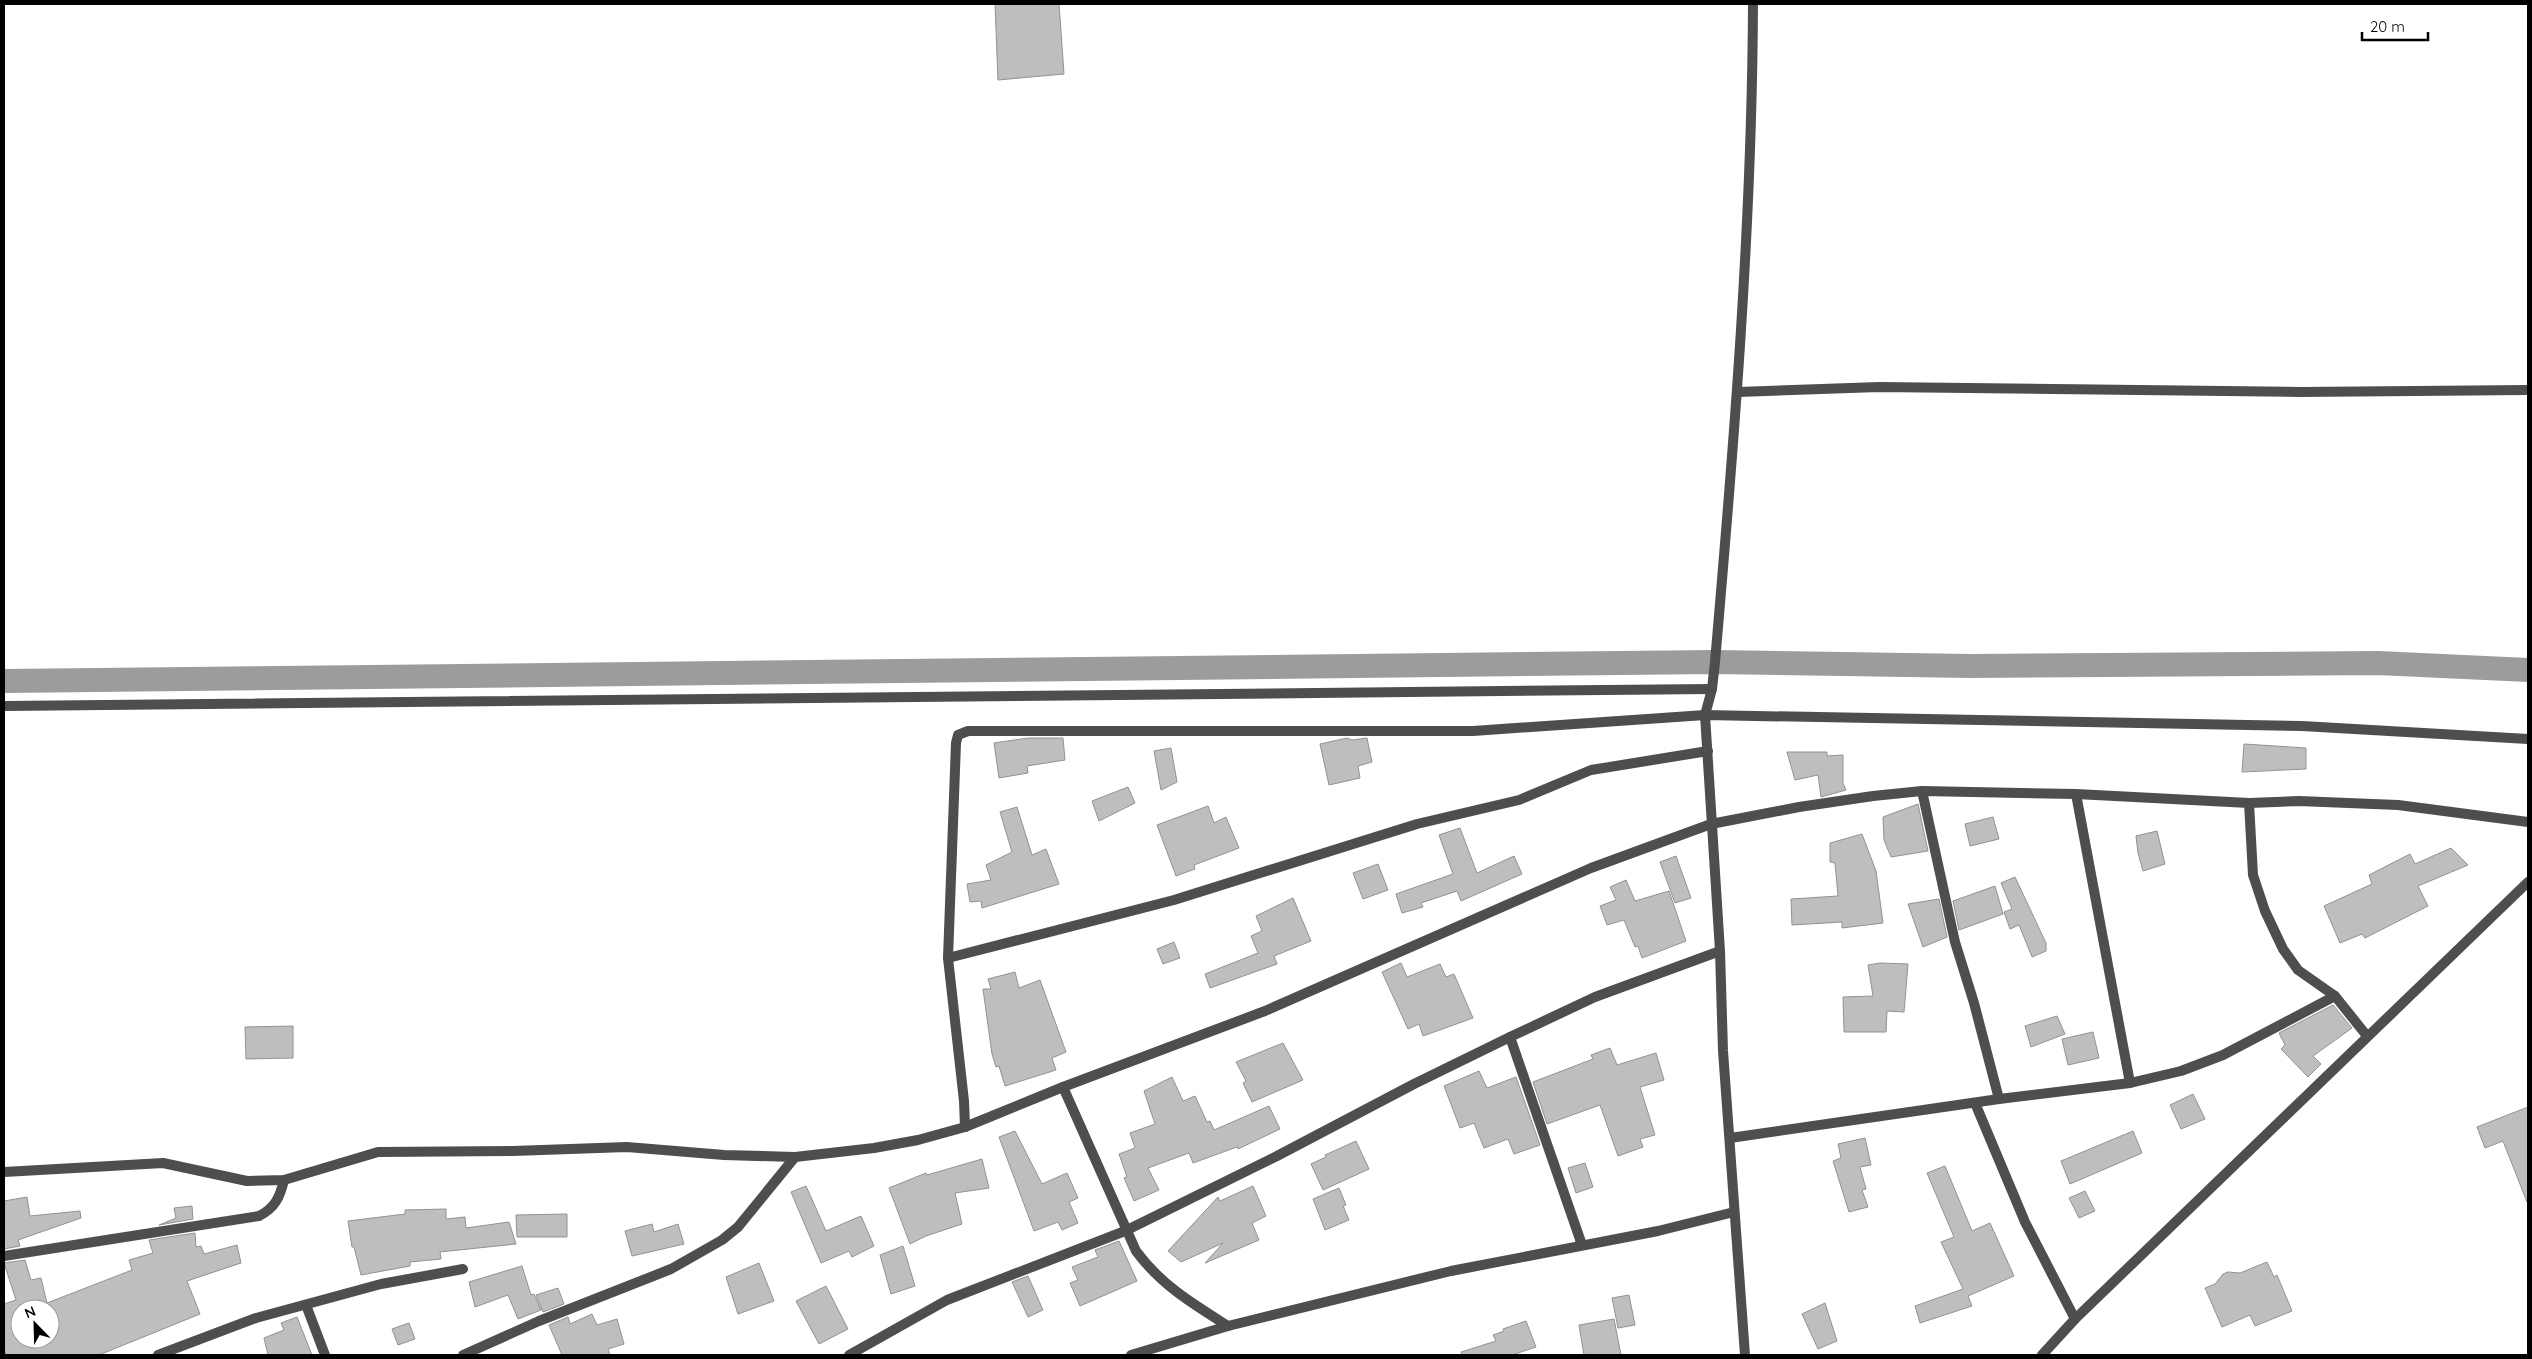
<svg xmlns="http://www.w3.org/2000/svg" width="2532" height="1359" font-family="Quicksand,sans-serif">
	<style>
		.lines { fill: none; stroke-linecap: round; stroke-linejoin: round }
		.canal { stroke: #9c9c9c; stroke-width: 24 }
		.building { fill: #bebebe; stroke: #929292; fill-rule: evenodd }
		.minor { stroke: #4e4e4e; stroke-width: 10 }
		.tertiary { stroke: #4e4e4e; stroke-width: 10 }
	</style>
	<rect width="100%" height="100%" fill="#fff"/>
	<g class="lines">
		<polyline class="canal" points="4,681 1715,662 1971,666 2378,663 2528,670"/>
	</g>
	<g class="building">
		<polygon points="995,4 1059,4 1064,74 998,80"/>
		<polygon points="1028,738 1063,738 1065,760 1027,766 1028,773 999,778 994,743"/>
		<polygon points="1347,738 1352,740 1367,738 1372,762 1358,766 1360,778 1329,785 1320,744"/>
		<polygon points="2244,744 2306,748 2306,769 2242,772"/>
		<polygon points="1171,748 1177,782 1161,790 1154,751"/>
		<polygon points="1787,752 1827,752 1827,756 1843,755 1843,783 1846,790 1821,797 1818,775 1795,780"/>
		<polygon points="1128,787 1135,803 1099,821 1092,801"/>
		<polygon points="1918,804 1928,851 1891,857 1884,840 1883,817"/>
		<polygon points="1208,806 1214,823 1226,817 1239,848 1194,865 1195,869 1176,876 1157,825"/>
		<polygon points="1017,807 1032,855 1046,849 1059,884 982,908 981,901 970,902 967,884 991,880 986,865 1012,852 1000,812"/>
		<polygon points="1993,817 1999,839 1970,846 1965,824"/>
		<polygon points="1460,828 1477,873 1514,856 1522,874 1461,901 1457,891 1421,903 1423,907 1402,913 1396,894 1453,874 1439,835"/>
		<polygon points="2157,831 2165,864 2143,871 2138,853 2136,836"/>
		<polygon points="1862,834 1876,871 1883,923 1842,928 1842,922 1792,925 1791,899 1838,896 1835,863 1830,862 1830,843"/>
		<polygon points="2451,848 2468,865 2418,886 2428,906 2365,938 2362,934 2340,943 2324,906 2372,884 2369,875 2410,854 2415,864"/>
		<polygon points="1676,856 1691,898 1675,903 1660,862"/>
		<polygon points="1378,864 1388,890 1363,899 1353,873"/>
		<polygon points="2015,877 2046,943 2046,951 2032,957 2019,925 2010,929 2004,912 2012,909 2001,883"/>
		<polygon points="1626,880 1635,901 1669,891 1686,941 1642,958 1638,946 1635,947 1624,920 1607,925 1600,906 1616,900 1610,887"/>
		<polygon points="1995,886 2003,914 1959,930 1953,901"/>
		<polygon points="1293,898 1311,941 1274,956 1277,964 1210,988 1205,974 1258,953 1251,936 1262,931 1256,916"/>
		<polygon points="1939,899 1947,937 1923,947 1908,904"/>
		<polygon points="1174,942 1180,958 1163,964 1157,949"/>
		<polygon points="1401,963 1407,977 1440,964 1446,977 1454,974 1473,1018 1423,1036 1419,1024 1408,1029 1382,972"/>
		<polygon points="1880,963 1908,964 1904,1012 1887,1011 1886,1032 1844,1032 1843,997 1873,996 1868,965"/>
		<polygon points="1015,972 1019,988 1040,980 1066,1052 1052,1058 1056,1070 1005,1086 999,1066 996,1067 992,1054 983,989 991,989 988,979"/>
		<polygon points="2333,1005 2352,1028 2313,1056 2321,1064 2308,1077 2281,1049 2285,1045 2279,1033"/>
		<polygon points="2057,1016 2065,1034 2031,1047 2025,1026"/>
		<polygon points="293,1026 293,1058 246,1059 245,1027"/>
		<polygon points="2093,1032 2099,1058 2068,1065 2062,1039"/>
		<polygon points="1283,1043 1303,1080 1252,1102 1243,1083 1246,1081 1236,1062"/>
		<polygon points="1610,1048 1617,1065 1656,1053 1664,1080 1640,1087 1655,1135 1640,1139 1643,1147 1618,1156 1600,1105 1547,1124 1533,1082 1593,1059 1591,1055"/>
		<polygon points="1479,1071 1487,1088 1516,1077 1540,1145 1514,1154 1508,1139 1484,1148 1474,1123 1460,1128 1444,1086"/>
		<polygon points="1172,1077 1183,1101 1195,1096 1207,1122 1210,1121 1214,1130 1269,1106 1280,1129 1238,1149 1237,1147 1193,1163 1189,1153 1148,1168 1159,1190 1134,1201 1124,1178 1127,1177 1119,1154 1135,1148 1130,1133 1155,1124 1144,1091"/>
		<polygon points="2193,1094 2205,1119 2181,1129 2170,1105"/>
		<polygon points="2528,1107 2528,1201 2527,1202 2503,1141 2485,1148 2477,1127"/>
		<polygon points="1015,1131 1042,1184 1067,1173 1078,1198 1069,1202 1078,1223 1062,1230 1058,1222 1034,1231 999,1137"/>
		<polygon points="2133,1131 2142,1153 2070,1184 2061,1161"/>
		<polygon points="1865,1138 1871,1165 1860,1167 1866,1189 1862,1190 1868,1207 1849,1212 1833,1161 1841,1158 1838,1144"/>
		<polygon points="1356,1141 1369,1169 1323,1190 1311,1164 1326,1157 1325,1155"/>
		<polygon points="982,1159 989,1188 955,1193 962,1224 926,1236 910,1244 889,1188 926,1173 927,1175"/>
		<polygon points="1585,1163 1593,1187 1576,1193 1568,1168"/>
		<polygon points="1945,1166 1972,1231 1990,1223 2014,1276 1968,1296 1972,1306 1920,1323 1915,1306 1963,1289 1941,1242 1954,1237 1927,1173"/>
		<polygon points="806,1186 826,1231 861,1216 874,1246 852,1257 849,1251 821,1263 791,1192"/>
		<polygon points="1253,1186 1266,1216 1252,1223 1259,1240 1205,1263 1223,1243 1181,1262 1168,1251 1218,1197 1220,1201"/>
		<polygon points="1339,1188 1346,1205 1343,1206 1349,1220 1325,1230 1313,1199"/>
		<polygon points="2085,1191 2095,1211 2079,1218 2069,1198"/>
		<polygon points="27,1197 30,1216 80,1211 81,1218 18,1240 20,1246 4,1249 4,1201"/>
		<polygon points="192,1206 193,1219 159,1225 176,1218 174,1208"/>
		<polygon points="446,1209 446,1219 465,1217 466,1228 509,1222 516,1244 440,1252 441,1259 410,1262 410,1266 361,1275 354,1247 352,1247 348,1221 405,1214 405,1210"/>
		<polygon points="567,1214 567,1237 517,1237 516,1215"/>
		<polygon points="652,1224 654,1232 678,1224 684,1244 632,1256 625,1231"/>
		<path d="M195,1233L196,1247L201,1246L204,1254L237,1245L241,1263L187,1281L200,1314L99,1355H6L4,1348V1304L16,1300L4,1263L25,1260L31,1280L41,1278L47,1303L132,1270L129,1260L153,1253L149,1240ZM20,1309H50V1339H20Z"/>
		<polygon points="1119,1241 1137,1281 1080,1306 1070,1283 1078,1280 1072,1267 1098,1257 1095,1250"/>
		<polygon points="903,1246 915,1286 891,1294 880,1255"/>
		<polygon points="2267,1262 2274,1277 2277,1275 2292,1311 2255,1326 2250,1315 2222,1327 2205,1288 2215,1284 2223,1274 2228,1272 2240,1273"/>
		<polygon points="759,1263 774,1301 738,1314 726,1277"/>
		<polygon points="522,1266 531,1295 534,1294 541,1310 518,1319 508,1295 475,1307 469,1282"/>
		<polygon points="1028,1276 1043,1310 1028,1317 1012,1282"/>
		<polygon points="826,1286 848,1329 819,1344 796,1301"/>
		<polygon points="558,1288 564,1304 543,1312 536,1295"/>
		<polygon points="1629,1295 1635,1325 1618,1328 1612,1298"/>
		<polygon points="1825,1303 1837,1341 1818,1349 1802,1314"/>
		<polygon points="592,1314 597,1325 617,1319 624,1344 608,1349 610,1355 562,1355 549,1325 568,1317 570,1324"/>
		<polygon points="297,1317 312,1355 268,1355 264,1338 284,1330 281,1323"/>
		<polygon points="1614,1319 1621,1355 1584,1355 1579,1325"/>
		<polygon points="1526,1321 1536,1347 1512,1355 1462,1355 1461,1352 1496,1341 1493,1335 1504,1331 1503,1329"/>
		<polygon points="409,1323 415,1339 398,1345 392,1329"/>
	</g>
	<g class="lines">
		<g class="minor">
			<polyline points="1738,392 1879,387 2300,392 2528,390"/>
			<polyline points="4,706 1712,689"/>
			<polyline points="1922,791 1955,942 1974,1003 1999,1099"/>
			<polyline points="2076,794 2130,1083"/>
			<polyline points="2249,803 2253,875 2265,911 2283,949 2298,970 2335,996"/>
			<polyline points="948,958 1174,900 1417,824 1519,800 1591,770 1708,751"/>
			<polyline points="1510,1037 1582,1245"/>
			<path d="M1063,1087L1136,1251C1161,1285 1193,1304 1228,1326"/>
			<polyline points="1975,1103 2025,1222 2075,1319"/>
			<polyline points="965,1127 964,1101 948,958 956,743 958,735 968,731 1473,731 1705,715 2302,726 2528,739"/>
			<polyline points="1730,1138 1999,1099 2130,1083 2181,1071 2223,1055 2335,996 2367,1036"/>
			<polyline points="4,1172 163,1163 247,1181 284,1180 378,1152 513,1151 627,1147 724,1155 795,1157 874,1148 918,1140 965,1127 1063,1087 1265,1011 1591,868 1711,824 1799,807 1873,796 1922,791 2076,794 2249,803 2299,801 2398,805 2528,822"/>
			<path d="M4,1256L259,1216C275,1208 280,1197 284,1180"/>
			<polyline points="306,1305 325,1355"/>
			<polyline points="158,1355 256,1318 381,1284 463,1269"/>
			<polyline points="463,1355 539,1321 671,1269 722,1240 738,1227 795,1157"/>
			<polyline points="849,1355 947,1300 1125,1231 1277,1156 1414,1084 1510,1037 1595,997 1720,951"/>
			<polyline points="1131,1355 1228,1326 1451,1271 1658,1231 1734,1212"/>
		</g>
		<g class="tertiary">
			<path d="M1745,1355L1723,1051L1720,951L1705,715L1712,689L1715,662C1734,443 1752,224 1753,4"/>
			<polyline points="2042,1355 2075,1319 2528,882"/>
		</g>
	</g>
	<rect width="2532" height="1359" fill="none" stroke="#000000" stroke-width="10"/>
	<g transform="translate(35 1324) rotate(337)"><circle r="24" fill="#ffffff" stroke="#999999"/>
	<path d="M0-4L9 19L0 12L-9 19Z" fill="#000000"/>
	<text y="-8" font-size="14" font-weight="bold" text-anchor="middle" fill="#000000">N</text>
	</g>
	<path d="M2362 32v8h66v-8" fill="none" stroke="#000000" stroke-width="2.5"/>
	<text x="2370" y="32" font-size="15" fill="#000000" stroke="#ffffff" stroke-width="4" paint-order="stroke">20 m</text>
</svg>
